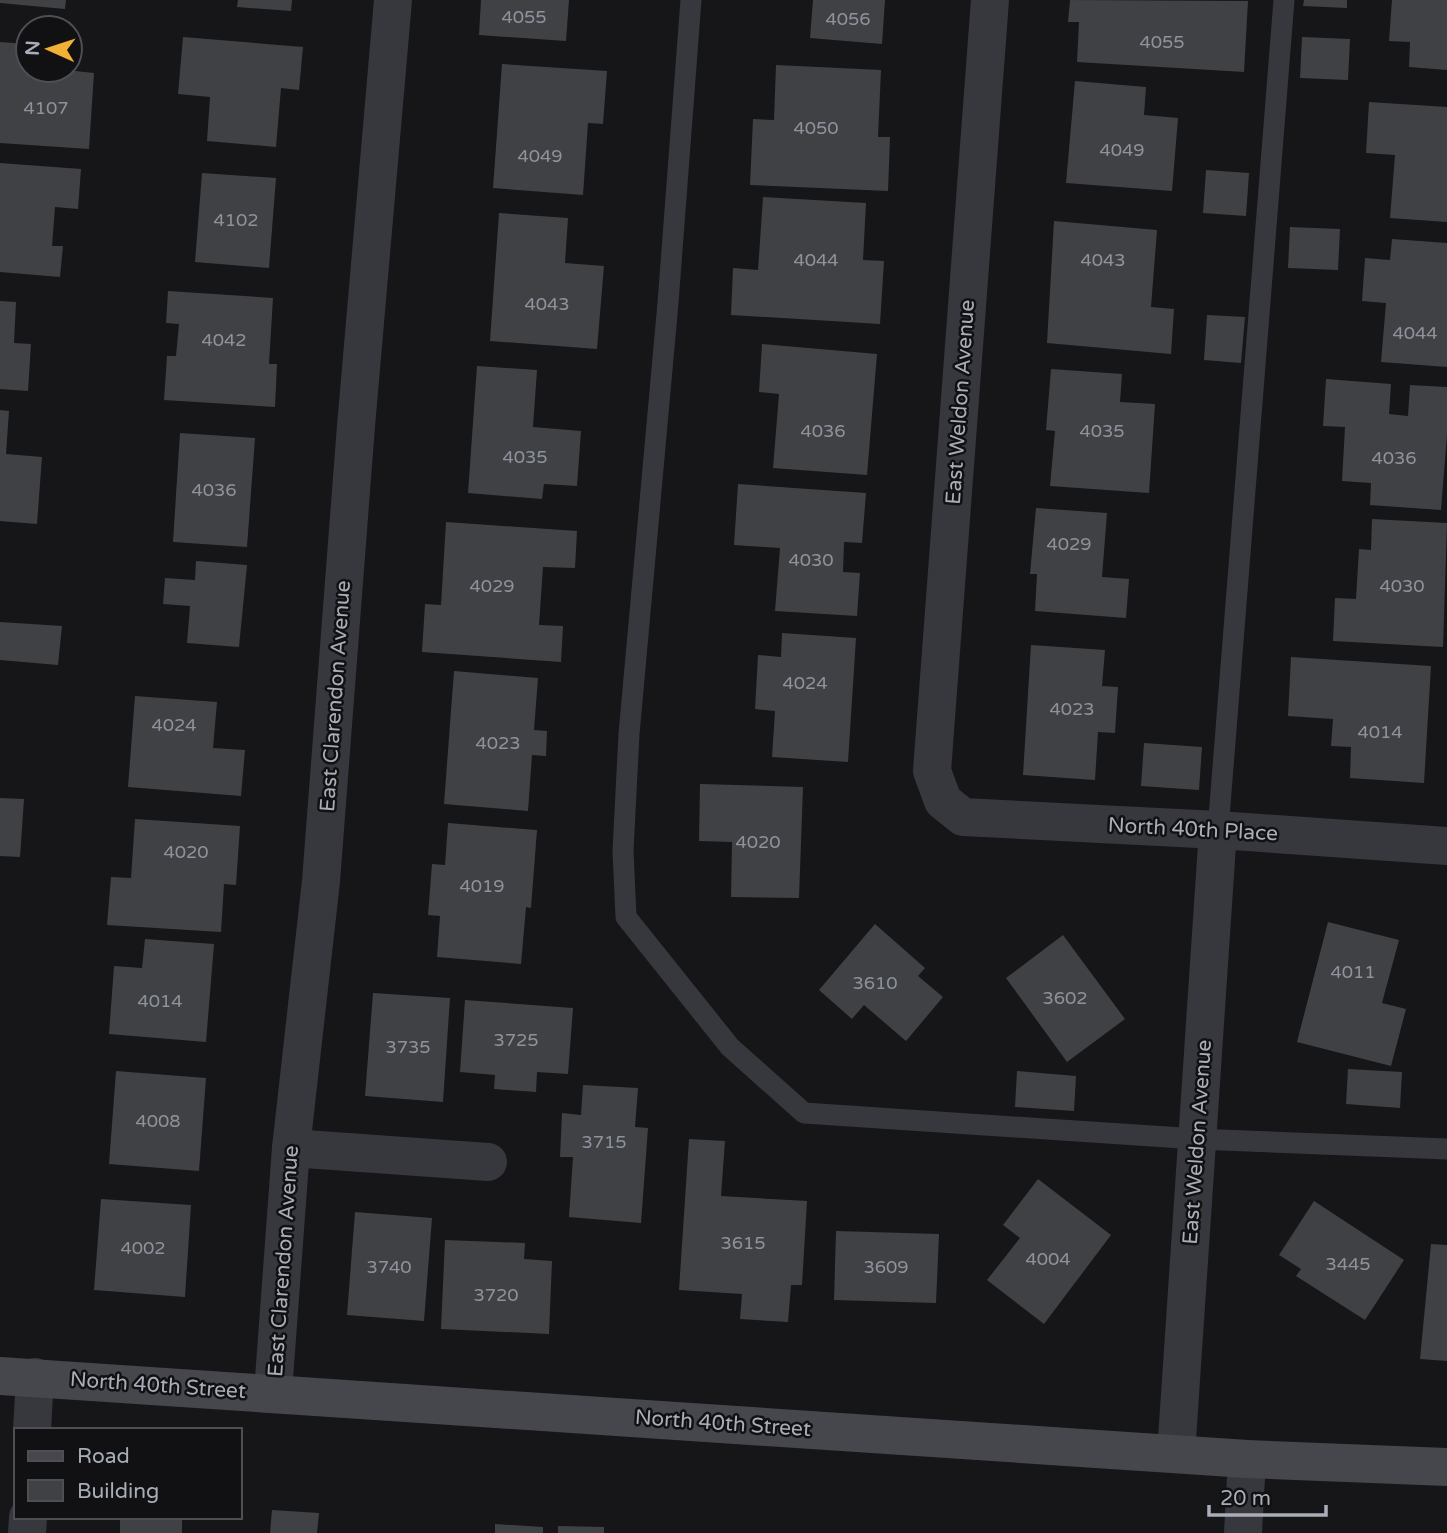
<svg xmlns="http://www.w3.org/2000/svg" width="1447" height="1533" font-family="'Varela Round',sans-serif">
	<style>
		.building { fill: #404145 }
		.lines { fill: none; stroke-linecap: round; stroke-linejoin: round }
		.lane { stroke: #37383d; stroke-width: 21 }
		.street { stroke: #37383d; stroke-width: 38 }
		.secondary { stroke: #45474d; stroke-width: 38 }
		.labels { text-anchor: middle; stroke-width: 5; stroke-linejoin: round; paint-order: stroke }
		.number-label { font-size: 18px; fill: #8e929b }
		.street-label { font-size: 21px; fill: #a8adb8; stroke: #111113 }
	</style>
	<rect width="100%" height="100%" fill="#161618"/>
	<g class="building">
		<polygon points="0,0 66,0 65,9 0,3"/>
		<polygon points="238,0 292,0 291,11 237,7"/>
		<polygon points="481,0 569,0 566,41 479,35"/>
		<polygon points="813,0 885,0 882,44 810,38"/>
		<polygon points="1070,0 1248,1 1244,72 1077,62 1079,22 1068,22"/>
		<polygon points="1304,0 1347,0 1347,8 1303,6"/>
		<polygon points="1392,0 1447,0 1447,70 1409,67 1410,42 1389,41"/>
		<polygon points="183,37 303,47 299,90 281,88 276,147 207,141 210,97 178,94"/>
		<polygon points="1302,37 1350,39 1348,80 1300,78"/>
		<polygon points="0,42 28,44 28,70 66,70 94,73 89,149 0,143"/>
		<polygon points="502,64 607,71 603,124 588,123 583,195 493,188"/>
		<polygon points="776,65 881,70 878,137 890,137 888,191 750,185 753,119 774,120"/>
		<polygon points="1075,81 1146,87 1144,115 1178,118 1172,191 1066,183"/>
		<polygon points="1369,102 1447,107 1447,222 1390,218 1395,155 1366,153"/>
		<polygon points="0,163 81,169 78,209 55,207 52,246 63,246 60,277 0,272"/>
		<polygon points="1206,170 1249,173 1246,216 1203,213"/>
		<polygon points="202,173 276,178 269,268 195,262"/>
		<polygon points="763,197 866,203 863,260 884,261 880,324 731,315 733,268 758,270"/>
		<polygon points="499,213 568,218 565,263 604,266 597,349 490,341"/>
		<polygon points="1054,221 1157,230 1151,307 1174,309 1171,354 1047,343"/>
		<polygon points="1290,227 1340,229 1338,270 1288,268"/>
		<polygon points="1392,239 1447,243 1447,367 1381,362 1386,303 1362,301 1365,258 1390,260"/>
		<polygon points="168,291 273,298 269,364 277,364 275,407 164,400 167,356 176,356 179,324 166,323"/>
		<polygon points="0,301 16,302 14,343 31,344 28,391 0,389"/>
		<polygon points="1207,315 1245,317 1241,363 1204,360"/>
		<polygon points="762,344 877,354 867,475 773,468 779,394 759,392"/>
		<polygon points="477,366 537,370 533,427 581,431 577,486 544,484 542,499 468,493"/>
		<polygon points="1051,369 1122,374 1120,402 1155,404 1149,493 1050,486 1055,431 1046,430"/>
		<polygon points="1326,379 1391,384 1389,414 1408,416 1410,385 1447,387 1447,435 1441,510 1370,505 1371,483 1342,481 1345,427 1323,426"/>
		<polygon points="0,410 9,411 6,454 42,457 37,524 0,521"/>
		<polygon points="180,433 255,438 247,547 173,542"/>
		<polygon points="738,484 866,493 862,543 844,542 843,572 860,573 857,616 775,611 780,548 734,545"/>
		<polygon points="1036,508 1107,513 1102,577 1129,579 1126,618 1035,611 1037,574 1030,574"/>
		<polygon points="1372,519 1447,523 1443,647 1333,641 1335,598 1356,599 1359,549 1371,550"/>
		<polygon points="446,522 577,531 575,568 543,567 539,625 563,626 561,662 422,652 425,604 441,605"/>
		<polygon points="196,561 247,565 239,647 187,643 190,606 163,604 165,578 195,580"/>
		<polygon points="0,622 62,626 58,665 0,660"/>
		<polygon points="782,633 856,638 848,762 772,757 775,711 755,709 758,655 781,657"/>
		<polygon points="1031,645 1105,650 1102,686 1118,687 1115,733 1098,732 1095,780 1023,775"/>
		<polygon points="1291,657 1431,666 1424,783 1350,778 1351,747 1331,746 1333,719 1288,716"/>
		<polygon points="454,671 538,678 534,730 547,731 546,756 532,755 528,811 444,804"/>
		<polygon points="135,696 217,702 213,748 245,750 241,796 128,787"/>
		<polygon points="1144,743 1202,747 1199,790 1141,786"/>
		<polygon points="700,784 803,787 799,898 731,897 732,842 699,841"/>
		<polygon points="0,798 24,799 20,857 0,856"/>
		<polygon points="135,819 240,826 236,885 224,884 221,932 107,925 111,877 131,878"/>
		<polygon points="448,823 537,830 531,908 526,907 521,964 437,957 440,916 428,915 432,864 445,865"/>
		<polygon points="1328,922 1399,940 1382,1003 1406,1009 1391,1066 1297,1042"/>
		<polygon points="875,924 925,968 918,976 943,997 906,1041 864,1005 852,1019 819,990"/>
		<polygon points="1063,935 1125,1019 1067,1062 1006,978"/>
		<polygon points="145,939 214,944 206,1042 109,1034 114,966 142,968"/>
		<polygon points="373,993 450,998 443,1102 365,1096"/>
		<polygon points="465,1000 573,1008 568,1074 537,1072 536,1092 494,1089 495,1075 460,1072"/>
		<polygon points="1348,1069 1402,1072 1400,1108 1346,1104"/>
		<polygon points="116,1071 206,1078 199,1171 109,1164"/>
		<polygon points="1017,1071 1076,1076 1074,1111 1015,1107"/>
		<polygon points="583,1085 638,1088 635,1127 648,1128 641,1223 569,1217 573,1157 560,1157 562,1113 581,1115"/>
		<polygon points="689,1139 725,1141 721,1196 807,1201 802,1285 791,1285 788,1322 740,1319 742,1294 679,1290"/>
		<polygon points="1038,1179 1111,1235 1044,1324 987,1280 1020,1238 1003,1225"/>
		<polygon points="101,1199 191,1205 185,1297 94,1290"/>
		<polygon points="1314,1201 1404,1260 1365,1320 1296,1276 1301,1269 1279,1255"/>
		<polygon points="355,1212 432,1218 424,1321 347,1315"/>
		<polygon points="836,1231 939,1234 936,1303 834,1300"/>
		<polygon points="445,1240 525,1243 524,1259 552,1261 549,1334 441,1329"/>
		<polygon points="1431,1244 1447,1245 1447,1361 1420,1359"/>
		<polygon points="272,1510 319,1513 317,1533 270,1533"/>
		<rect x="120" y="1517" width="62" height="16"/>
		<polygon points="495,1524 543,1527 543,1533 495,1533"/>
		<polygon points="558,1526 604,1527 604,1533 558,1533"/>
	</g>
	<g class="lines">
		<g class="lane">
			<polyline points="691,0 668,303 629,734 623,851 626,917 730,1047 804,1113 1197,1139 1447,1149"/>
			<polyline points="1218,830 1284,0"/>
		</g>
		<g class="street">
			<polyline points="990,0 932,771 943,801 963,817 1218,830 1447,846"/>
			<polyline points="291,1148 488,1162"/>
			<polyline points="273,1392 291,1148 321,881 356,426 393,0"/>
			<polyline points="32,1430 35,1377"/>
			<polyline points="1176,1454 1218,830"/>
			<polyline points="27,1533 28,1517"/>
			<polyline points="1243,1533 1247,1459"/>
		</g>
		<polyline class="secondary" points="0,1376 1247,1459 1447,1467"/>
	</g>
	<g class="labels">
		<g class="number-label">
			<text x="524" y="23">4055</text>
			<text x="848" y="25">4056</text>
			<text x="1162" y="48">4055</text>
			<text x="46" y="114">4107</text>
			<text x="816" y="134">4050</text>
			<text x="1122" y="156">4049</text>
			<text x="540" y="162">4049</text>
			<text x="236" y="226">4102</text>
			<text x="816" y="266">4044</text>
			<text x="1103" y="266">4043</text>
			<text x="547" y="310">4043</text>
			<text x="1415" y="339">4044</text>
			<text x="224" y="346">4042</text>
			<text x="823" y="437">4036</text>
			<text x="1102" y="437">4035</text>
			<text x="525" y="463">4035</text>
			<text x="1394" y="464">4036</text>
			<text x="214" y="496">4036</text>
			<text x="1069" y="550">4029</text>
			<text x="811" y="566">4030</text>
			<text x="492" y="592">4029</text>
			<text x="1402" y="592">4030</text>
			<text x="805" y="689">4024</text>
			<text x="1072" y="715">4023</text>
			<text x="174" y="731">4024</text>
			<text x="1380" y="738">4014</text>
			<text x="498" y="749">4023</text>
			<text x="758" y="848">4020</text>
			<text x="186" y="858">4020</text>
			<text x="482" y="892">4019</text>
			<text x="1353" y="978">4011</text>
			<text x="875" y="989">3610</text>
			<text x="1065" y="1004">3602</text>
			<text x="160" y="1007">4014</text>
			<text x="516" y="1046">3725</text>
			<text x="408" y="1053">3735</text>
			<text x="158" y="1127">4008</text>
			<text x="604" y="1148">3715</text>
			<text x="743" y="1249">3615</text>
			<text x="143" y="1254">4002</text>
			<text x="1048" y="1265">4004</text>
			<text x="1348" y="1270">3445</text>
			<text x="389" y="1273">3740</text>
			<text x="886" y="1273">3609</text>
			<text x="496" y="1301">3720</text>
		</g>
		<g class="street-label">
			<text transform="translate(960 402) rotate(-86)" y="7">East Weldon Avenue</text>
			<text transform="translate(335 696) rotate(-86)" y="7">East Clarendon Avenue</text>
			<text transform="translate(1193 829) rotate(3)" y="7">North 40th Place</text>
			<text transform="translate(1197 1142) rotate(-86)" y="7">East Weldon Avenue</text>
			<text transform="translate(283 1261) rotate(-86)" y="7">East Clarendon Avenue</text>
			<text transform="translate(158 1385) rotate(4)" y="7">North 40th Street</text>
			<text transform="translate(723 1423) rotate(4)" y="7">North 40th Street</text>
		</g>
	</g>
	<rect x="14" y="1428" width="228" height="91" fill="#111113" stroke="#4d4f55" stroke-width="2"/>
	<rect x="28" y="1451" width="35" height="10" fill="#45474d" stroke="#4d4f55" stroke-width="2"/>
	<text x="77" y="1463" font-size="21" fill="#a8adb8">Road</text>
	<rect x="28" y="1480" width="35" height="21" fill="#404145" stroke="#4d4f55" stroke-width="2"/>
	<text x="77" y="1498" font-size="21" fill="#a8adb8">Building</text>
	<g transform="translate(49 49) rotate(273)"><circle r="33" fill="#111113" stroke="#4d4f55" stroke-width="2"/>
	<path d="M0-5L12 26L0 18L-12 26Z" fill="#f2b134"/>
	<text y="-10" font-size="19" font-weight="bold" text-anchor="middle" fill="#a8adb8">N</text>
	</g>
	<path d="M1209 1505v10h117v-10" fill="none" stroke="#a8adb8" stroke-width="3.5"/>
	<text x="1220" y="1505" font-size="21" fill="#a8adb8" stroke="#111113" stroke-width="5" paint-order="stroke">20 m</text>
</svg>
